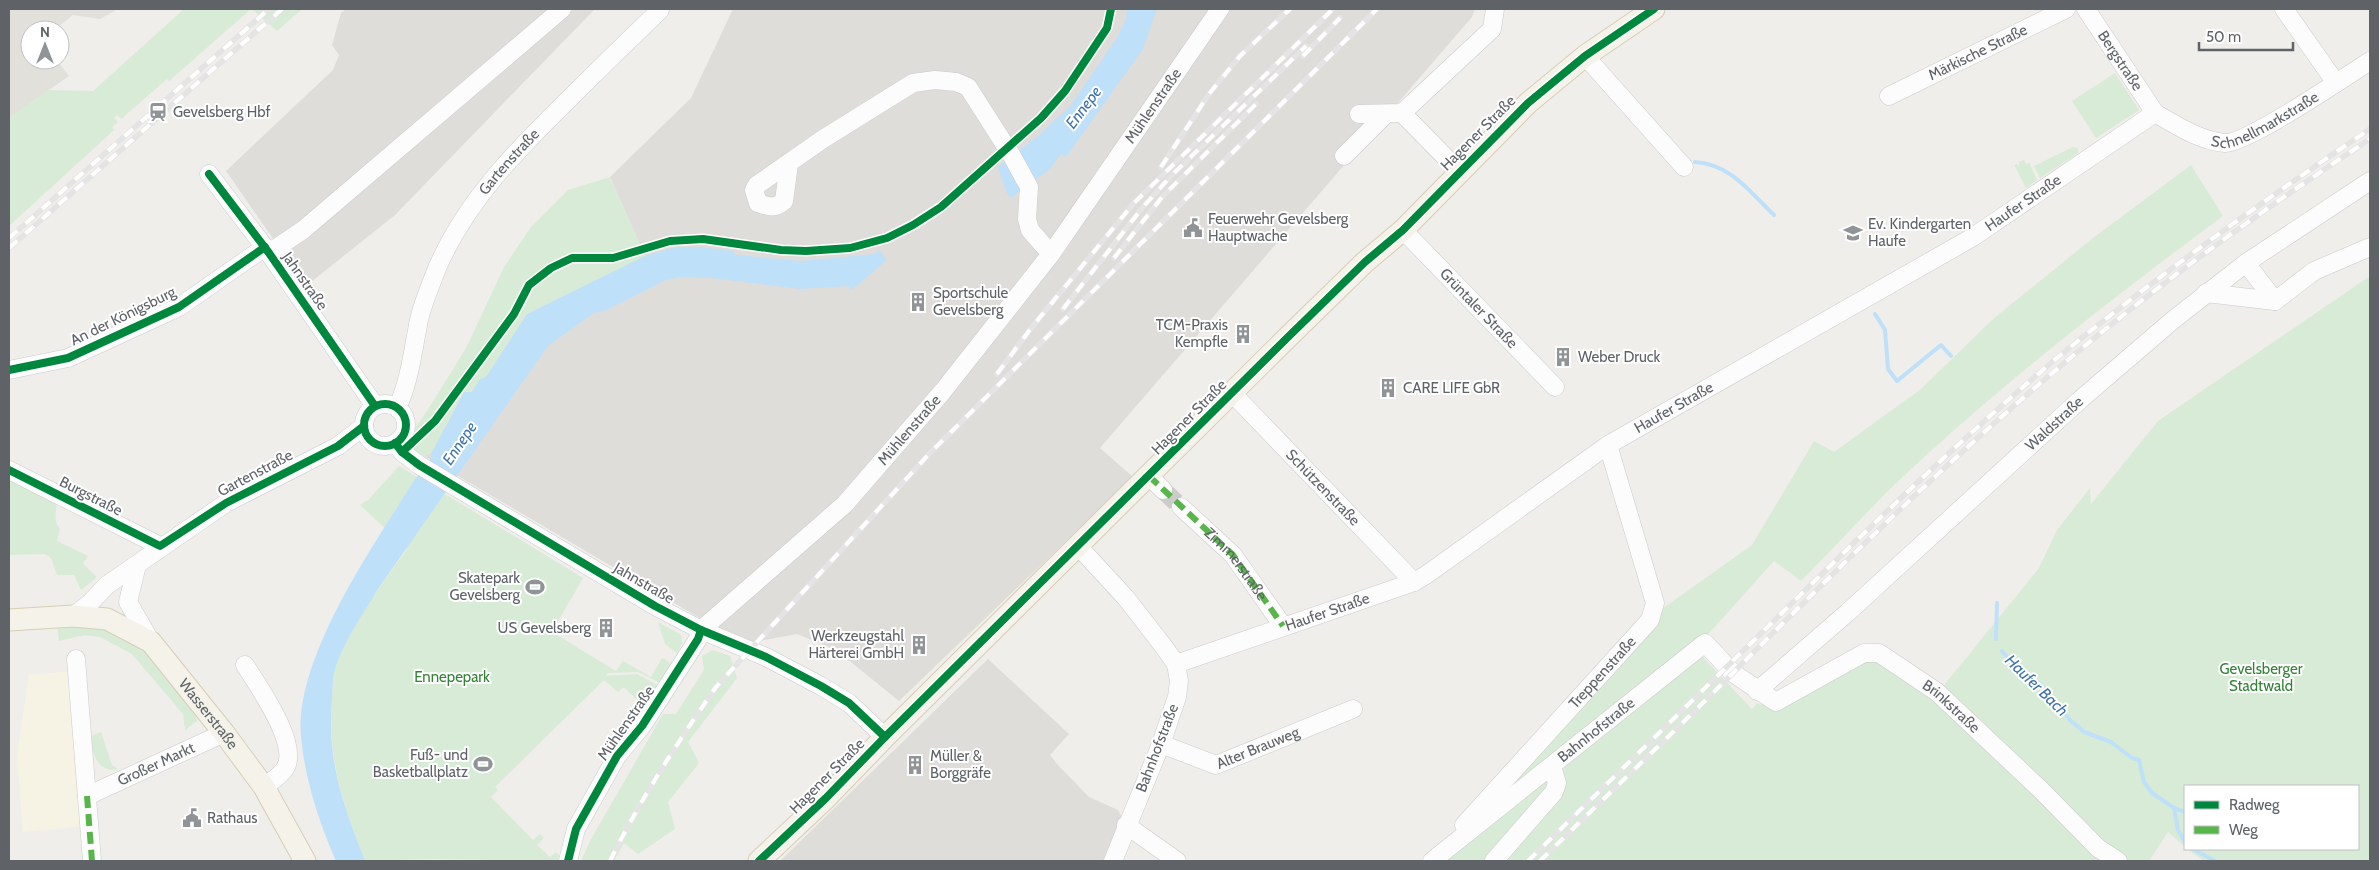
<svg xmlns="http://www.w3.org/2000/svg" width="2379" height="870" font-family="Cabin,sans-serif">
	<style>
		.commercial { fill: #f7f3e4 }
		.industrial { fill: #dfddda }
		.education { fill: #e2e0da }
		.green { fill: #d8ebd6 }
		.water { fill: #bfe0f9 }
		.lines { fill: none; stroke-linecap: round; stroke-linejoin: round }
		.stream { stroke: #bfe0f9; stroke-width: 4 }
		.minor-tunnel { stroke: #cbcbca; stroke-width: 18; stroke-dasharray: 18 9; stroke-linecap: butt }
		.minor-casing { stroke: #cbcccc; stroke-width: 19 }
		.major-casing { stroke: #d7ceb8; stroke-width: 23 }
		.minor { stroke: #fdfcfc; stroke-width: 18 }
		.major { stroke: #f4f2e9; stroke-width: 21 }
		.rail-casing { stroke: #e4e4e4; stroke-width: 5.5 }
		.rail { stroke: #fff; stroke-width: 4; stroke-dasharray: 11; stroke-linecap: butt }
		.quiet { stroke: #58b549; stroke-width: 6; stroke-dasharray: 12 6; stroke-linecap: butt }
		.cycleway-casing { stroke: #fff; stroke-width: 11 }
		.cycleway { stroke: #00873e; stroke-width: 8 }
		.labels { text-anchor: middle; stroke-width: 4; stroke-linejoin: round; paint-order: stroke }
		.street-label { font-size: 15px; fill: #5f6368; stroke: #fff }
		.poi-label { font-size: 15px; fill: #5f6368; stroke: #fff; text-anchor: start }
		.park-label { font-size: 15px; fill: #348238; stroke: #fff }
		.water-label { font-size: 16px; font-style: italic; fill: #4174aa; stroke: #fff }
	</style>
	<rect width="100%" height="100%" fill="#efeeea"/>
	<polygon class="commercial" points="71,671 83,826 23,832 17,754 29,675"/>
	<g class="industrial">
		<polygon points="346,9 595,9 395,215 306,286 226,171 333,70 339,55 332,45 341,13"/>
		<polygon points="733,9 1475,9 1472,17 1100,448 1133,477 899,701 836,650 797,634 744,644 424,456 432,452 464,392 480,379 486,377 527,314 645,256 610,177 691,98"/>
		<polygon points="988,659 1069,734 1050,755 1057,764 1089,797 1118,810 1126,825 1113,861 780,861"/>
	</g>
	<polygon class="education" points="9,9 118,9 100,19 73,15 54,30 30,30 30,60 57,60 69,76 9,118"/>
	<g class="green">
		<polygon points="184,9 251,9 169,81 167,79 121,119 117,115 114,118 118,122 112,127 114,130 9,226 9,118 48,90 93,91"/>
		<polygon points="252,9 302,9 277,31"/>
		<polygon points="2115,73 2139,110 2096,138 2072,101"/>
		<polygon points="2073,147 2078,148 2078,153 2040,178 2034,166"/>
		<polygon points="2024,160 2026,164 2029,162 2037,180 2026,188 2014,165 2017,164 2019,167 2019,162"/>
		<path d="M2191,165L2223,216C2108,301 1994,390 1890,489C1860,519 1831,551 1801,581L1774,561L1695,649L1752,709L1757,703L1760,705L1862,650L1941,689L2039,568L2057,530L2090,488L2091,504L2158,421L2370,276V861H2204L2187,849H2358V786H2185V847L2168,832L2149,861H1432L1652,616L1752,545L1814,441L1834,452L1921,389L1993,319L2093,238Z"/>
		<polygon points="610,177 645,256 527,314 486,377 480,379 472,392 464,392 432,452 424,456 411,449 408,438 427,411 466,348 504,267 531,227 568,190"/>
		<path d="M399,466L583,578L552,632L616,671L623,661L651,677L662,658L671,663L660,683L638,672L608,673L606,676L637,674L657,685L633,722L629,719L642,705L624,687L618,692L604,680L495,787L498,790L491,797L533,840L540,834L544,838L537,845L550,857L556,852L559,855L558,861L432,859L365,861C343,803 328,763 332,699C333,688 332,676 336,665C350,625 383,583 407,549L360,505L369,499Z"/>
		<path d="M9,476L55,499C59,511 51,518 60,529L57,541L88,556L83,564L97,577L81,590L74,575H57L51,558L45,554L9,555Z"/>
		<polygon points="102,622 140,645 195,713 197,721 185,730 183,714 132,654 100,637 85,635 59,641 57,626"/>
		<polygon points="658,622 681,635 682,643 677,653 665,644"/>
		<polygon points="713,650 730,656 737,678 688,742 699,763 668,802 675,829 638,854 624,843 614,861 581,861 590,841 663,714 676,714 704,670 702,656"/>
		<path d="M101,732L112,765L118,769C97,774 93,752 89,737Z"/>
	</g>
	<g class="water">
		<polygon points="1127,9 1157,9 1143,49 1066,157 1061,154 1050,169 1011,198 1007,194 998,167 1039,135 1071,105 1118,36 1126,18"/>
		<path d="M677,247H700L733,251L736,255L801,261L875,254L879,250L887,260L852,290L848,286L800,289L711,278L680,277L666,280L607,310L594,313L548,346L378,589C364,613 345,639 336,666C332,676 333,688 332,700C327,763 343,803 365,861H336C319,822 305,780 301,737C294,658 374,545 415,479L430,460L432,452L464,392H472L480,379L486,377L527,314L645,256Z"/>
	</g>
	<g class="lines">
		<g class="stream">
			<path d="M1695,162C1730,164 1750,192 1774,215"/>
			<polyline points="1875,314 1885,330 1888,369 1897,381 1941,345 1951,356"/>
			<polyline points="1996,639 1997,603"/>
			<polyline points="2002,651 2017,669 2041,685 2070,720 2084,732 2111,742 2132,758 2139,760 2144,782 2152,793 2174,808 2178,830 2185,842"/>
			<polyline points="2174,808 2185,812"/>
			<polyline points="2193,849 2215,861"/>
		</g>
		<polyline class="minor-tunnel" points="1163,490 1181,507"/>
		<g class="minor-casing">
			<g id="minor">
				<path id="s1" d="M2086,9L2155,113"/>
				<polyline points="2284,9 2336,83"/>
				<polyline points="1585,56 1684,167"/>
				<path id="s2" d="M1889,96L2066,9"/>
				<polyline points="1402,113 1459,171"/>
				<path id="s3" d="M2155,113C2176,125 2200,141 2225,143C2246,144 2347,76 2370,61"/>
				<polyline points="1359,114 1402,113 1492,29 1495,9"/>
				<polyline points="1344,156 1386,114"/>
				<path d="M789,164L784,201C775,209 769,207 758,203L754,190L757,185L823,139L913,83L935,80L956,82L968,87L1012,156L1029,187L1027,219L1030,230L1051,254"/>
				<polyline points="209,174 269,253 375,406"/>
				<path id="s4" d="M1403,230L1555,387"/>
				<polyline points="269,253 303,230 562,9"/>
				<polyline points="2246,263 2275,301"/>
				<polyline points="2206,293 2275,301 2314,271 2370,247"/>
				<polyline points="9,370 68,358 179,307 265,247"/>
				<path id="s5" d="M1232,393L1414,582"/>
				<circle cx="385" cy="425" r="21"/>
				<path id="s6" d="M397,408C410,381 413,349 419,320C423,302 431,284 438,266C467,200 517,150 568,100C598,70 629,40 660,10"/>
				<polyline points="395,443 402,452 419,465 655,606 701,630 766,657 821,686 849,703 885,737"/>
				<polyline points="9,470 160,546"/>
				<polyline points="1149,476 1163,490"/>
				<polyline points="1181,507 1233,555 1283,626"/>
				<polyline points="1078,546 1126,598 1164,647 1176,664 1179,681 1177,697 1161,744 1113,861"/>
				<polyline points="137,565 128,602 151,642"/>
				<polyline points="73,616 89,604 107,585 226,503 338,446 364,426"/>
				<polyline points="76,659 92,861"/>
				<path id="s7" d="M1176,664L1414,582L1426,575L1608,445L1973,237L2155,113"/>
				<path d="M245,665C258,686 302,747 284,770C279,777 270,782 264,787"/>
				<path id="s8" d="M1757,691L1847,613L2081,399L2173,320L2246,263L2370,181"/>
				<path id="s9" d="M1161,744L1216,765L1353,709"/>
				<path id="s10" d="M87,796L224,733"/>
				<polyline points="1126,825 1177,861"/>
				<path id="s11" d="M1464,825L1650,620L1655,603L1608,445"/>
				<path id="s12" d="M568,861L576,829L617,756L642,726L698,639L701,630L845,504L943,391L1051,254L1220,9"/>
				<path id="s13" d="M1432,861L1705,643L1733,673L1776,702L1864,653H1879L1937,692L2041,790L2098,848L2118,861"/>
				<polyline points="1494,861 1554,792 1557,783 1552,767"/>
			</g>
		</g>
		<g class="major-casing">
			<g id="major">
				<path id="s14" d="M9,620L73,616L107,619L151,642L224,733L264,787L305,861"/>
				<polyline points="759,861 826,798 885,737 1287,338 1365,262 1403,230 1528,103 1585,56 1654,9"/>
			</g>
		</g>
		<use href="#minor" class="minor"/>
		<use href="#major" class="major"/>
		<g class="rail-casing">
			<g id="rail">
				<polyline points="1303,56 1340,18"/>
				<polyline points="1161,167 1209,94 1240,56 1290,9"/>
				<polyline points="9,238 269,9"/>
				<polyline points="9,248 282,9"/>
				<polyline points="1114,258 1163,196 1256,104"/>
				<polyline points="1063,309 1143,207 1171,176 1306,46"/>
				<polyline points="997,374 1032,327 1134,203 1332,10"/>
				<path d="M610,861C640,800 677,743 716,687L930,453L1377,9"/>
				<path d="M1528,861C1615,776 1702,691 1789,606C1876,521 1964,436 2057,358C2157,276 2263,201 2370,129"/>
				<path d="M1540,861C1604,798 1670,736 1734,672C1840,566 1947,461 2062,365C2159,283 2264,209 2370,139"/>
			</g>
		</g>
		<use href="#rail" class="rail"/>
		<g class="quiet">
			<path id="s15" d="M1149,476L1233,555L1283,626"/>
			<polyline points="87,796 92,861"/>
		</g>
		<g class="cycleway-casing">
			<g id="cycleway">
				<polyline points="209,174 269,253 375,406"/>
				<polyline points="9,370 68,358 179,307 265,247"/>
				<circle cx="385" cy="425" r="21"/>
				<polyline points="395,443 402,452 419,465 655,606 701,630 766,657 821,686 849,703 885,737"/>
				<polyline points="402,452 435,421 514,314 529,285 551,268 572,258 613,258 670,241 703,239 781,250 806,251 850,248 887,238 913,225 941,207 1041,118 1065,91 1107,28 1111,9"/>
				<polyline points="9,470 160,546 226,503 338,446 364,426"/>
				<polyline points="568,861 576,829 617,756 642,726 698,639 701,630"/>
				<polyline points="759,861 826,798 885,737 1287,338 1365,262 1403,230 1528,103 1585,56 1654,9"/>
			</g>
		</g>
		<use href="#cycleway" class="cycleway"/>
	</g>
	<defs>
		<g id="station-bare" transform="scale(1.5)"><path d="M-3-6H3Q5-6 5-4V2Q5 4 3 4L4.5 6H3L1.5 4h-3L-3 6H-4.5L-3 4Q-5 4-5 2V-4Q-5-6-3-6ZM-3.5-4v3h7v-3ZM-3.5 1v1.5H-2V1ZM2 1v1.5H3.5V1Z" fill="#919496" stroke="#fff" stroke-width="2.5" paint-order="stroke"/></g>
		<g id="civic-bare" transform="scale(1.5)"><path d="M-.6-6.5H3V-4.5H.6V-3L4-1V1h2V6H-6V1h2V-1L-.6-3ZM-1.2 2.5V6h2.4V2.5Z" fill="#919496" stroke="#fff" stroke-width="2.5" paint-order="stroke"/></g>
		<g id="school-bare" transform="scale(1.5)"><path d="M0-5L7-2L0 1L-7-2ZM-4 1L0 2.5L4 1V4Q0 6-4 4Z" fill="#919496" stroke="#fff" stroke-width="2.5" paint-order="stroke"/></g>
		<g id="building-bare" transform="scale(1.5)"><path d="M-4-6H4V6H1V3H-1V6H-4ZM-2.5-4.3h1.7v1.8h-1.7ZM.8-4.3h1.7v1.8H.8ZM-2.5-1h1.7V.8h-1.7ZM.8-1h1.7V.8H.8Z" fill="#919496" stroke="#fff" stroke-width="2.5" paint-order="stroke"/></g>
		<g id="stadium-bare" transform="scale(1.5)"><path d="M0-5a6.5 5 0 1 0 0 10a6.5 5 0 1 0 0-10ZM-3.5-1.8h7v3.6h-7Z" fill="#919496" stroke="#fff" stroke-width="2.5" paint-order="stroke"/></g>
	</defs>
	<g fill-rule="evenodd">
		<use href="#station-bare" x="158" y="112"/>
		<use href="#civic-bare" x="1193" y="228"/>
		<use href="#school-bare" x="1853" y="233"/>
		<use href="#building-bare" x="918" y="302"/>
		<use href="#building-bare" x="1243" y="334"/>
		<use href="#building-bare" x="1563" y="357"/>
		<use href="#building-bare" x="1388" y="388"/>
		<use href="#stadium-bare" x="535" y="587"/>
		<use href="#building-bare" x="606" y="628"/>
		<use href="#building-bare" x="919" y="645"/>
		<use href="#stadium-bare" x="483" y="764"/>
		<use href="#building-bare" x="915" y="765"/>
		<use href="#civic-bare" x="192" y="818"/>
	</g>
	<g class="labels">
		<g class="street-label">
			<text dy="5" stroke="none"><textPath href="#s2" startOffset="99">Märkische Straße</textPath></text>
			<text dy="5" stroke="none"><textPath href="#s1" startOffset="62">Bergstraße</textPath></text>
			<text dy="5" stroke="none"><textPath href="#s12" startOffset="964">Mühlenstraße</textPath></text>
			<text dy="5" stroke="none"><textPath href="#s3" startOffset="122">Schnellmarkstraße</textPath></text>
			<text transform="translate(1478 133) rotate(-45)" y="5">Hagener Straße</text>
			<text dy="5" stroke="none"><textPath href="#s6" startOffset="275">Gartenstraße</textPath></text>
			<text dy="5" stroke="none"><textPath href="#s7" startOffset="970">Haufer Straße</textPath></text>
			<text transform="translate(305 281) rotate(55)" y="5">Jahnstraße</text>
			<text dy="5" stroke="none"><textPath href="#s4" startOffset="109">Grüntaler Straße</textPath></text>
			<text transform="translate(123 316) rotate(-26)" y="5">An der Königsburg</text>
			<text dy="5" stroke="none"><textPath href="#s7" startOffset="565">Haufer Straße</textPath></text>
			<text transform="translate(1189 417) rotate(-45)" y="5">Hagener Straße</text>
			<text dy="5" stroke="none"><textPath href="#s8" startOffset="400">Waldstraße</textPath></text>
			<text dy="5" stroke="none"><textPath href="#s12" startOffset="558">Mühlenstraße</textPath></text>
			<text transform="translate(255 473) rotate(-28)" y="5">Gartenstraße</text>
			<text dy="5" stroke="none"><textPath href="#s5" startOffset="131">Schützenstraße</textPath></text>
			<text transform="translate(91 496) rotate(27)" y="5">Burgstraße</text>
			<text dy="5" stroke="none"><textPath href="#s15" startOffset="124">Zimmerstraße</textPath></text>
			<text transform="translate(644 583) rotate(30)" y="5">Jahnstraße</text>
			<text dy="5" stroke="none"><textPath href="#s7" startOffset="160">Haufer Straße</textPath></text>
			<text dy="5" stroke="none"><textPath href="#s11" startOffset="206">Treppenstraße</textPath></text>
			<text dy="5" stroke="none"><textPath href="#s13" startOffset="648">Brinkstraße</textPath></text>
			<text dy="5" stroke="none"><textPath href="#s14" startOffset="240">Wasserstraße</textPath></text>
			<text transform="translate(626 723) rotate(-55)" y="5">Mühlenstraße</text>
			<text dy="5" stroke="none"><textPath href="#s13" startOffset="210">Bahnhofstraße</textPath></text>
			<text dy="5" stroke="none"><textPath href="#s9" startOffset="104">Alter Brauweg</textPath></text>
			<text transform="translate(1157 748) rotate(-69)" y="5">Bahnhofstraße</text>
			<text dy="5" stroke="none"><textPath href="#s10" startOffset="76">Großer Markt</textPath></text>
			<text transform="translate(827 776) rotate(-45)" y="5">Hagener Straße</text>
		</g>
		<g class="poi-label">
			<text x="173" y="117">Gevelsberg Hbf</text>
			<text x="1208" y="224">Feuerwehr Gevelsberg<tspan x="1208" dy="17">Hauptwache</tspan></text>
			<text x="1868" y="229">Ev. Kindergarten<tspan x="1868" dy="17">Haufe</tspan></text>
			<text x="933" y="298">Sportschule<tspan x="933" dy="17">Gevelsberg</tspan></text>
			<text x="1228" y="330" text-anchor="end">TCM-Praxis<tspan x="1228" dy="17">Kempfle</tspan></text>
			<text x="1578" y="362">Weber Druck</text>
			<text x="1403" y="393">CARE LIFE GbR</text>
			<text x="520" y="583" text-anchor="end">Skatepark<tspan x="520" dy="17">Gevelsberg</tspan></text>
			<text x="591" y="633" text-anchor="end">US Gevelsberg</text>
			<text x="904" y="641" text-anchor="end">Werkzeugstahl<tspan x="904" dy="17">Härterei GmbH</tspan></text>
			<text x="468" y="760" text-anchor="end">Fuß- und<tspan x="468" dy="17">Basketballplatz</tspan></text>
			<text x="930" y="761">Müller &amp;<tspan x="930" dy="17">Borggräfe</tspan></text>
			<text x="207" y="823">Rathaus</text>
		</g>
		<g class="park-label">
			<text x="2261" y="674">Gevelsberger<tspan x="2261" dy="17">Stadtwald</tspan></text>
			<text x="452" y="682">Ennepepark</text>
		</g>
		<g class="water-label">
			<text transform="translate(1083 107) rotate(-53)" y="6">Ennepe</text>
			<text transform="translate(459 443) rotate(-56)" y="6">Ennepe</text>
			<text transform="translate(2037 685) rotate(44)" y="6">Haufer Bach</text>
		</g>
	</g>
	<rect width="2379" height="870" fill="none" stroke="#5f6368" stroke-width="20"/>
	<rect x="2184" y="785" width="175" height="65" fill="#ffffff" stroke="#bfc1c3"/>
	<rect x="2194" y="801" width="25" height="8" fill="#00873e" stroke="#bfc1c3"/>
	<text x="2229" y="810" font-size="15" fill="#5f6368">Radweg</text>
	<rect x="2194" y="826" width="25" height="8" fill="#58b549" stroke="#bfc1c3"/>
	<text x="2229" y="835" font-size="15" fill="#5f6368">Weg</text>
	<g transform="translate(45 45)"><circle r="24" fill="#ffffff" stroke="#bfc1c3"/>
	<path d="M0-4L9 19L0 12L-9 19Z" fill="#919496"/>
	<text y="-8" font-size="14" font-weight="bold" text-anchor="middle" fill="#5f6368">N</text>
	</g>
	<path d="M2199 42v8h94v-8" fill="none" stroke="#5f6368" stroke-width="2.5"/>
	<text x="2206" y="42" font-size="15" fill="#5f6368" stroke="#ffffff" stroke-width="4" paint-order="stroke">50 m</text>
</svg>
